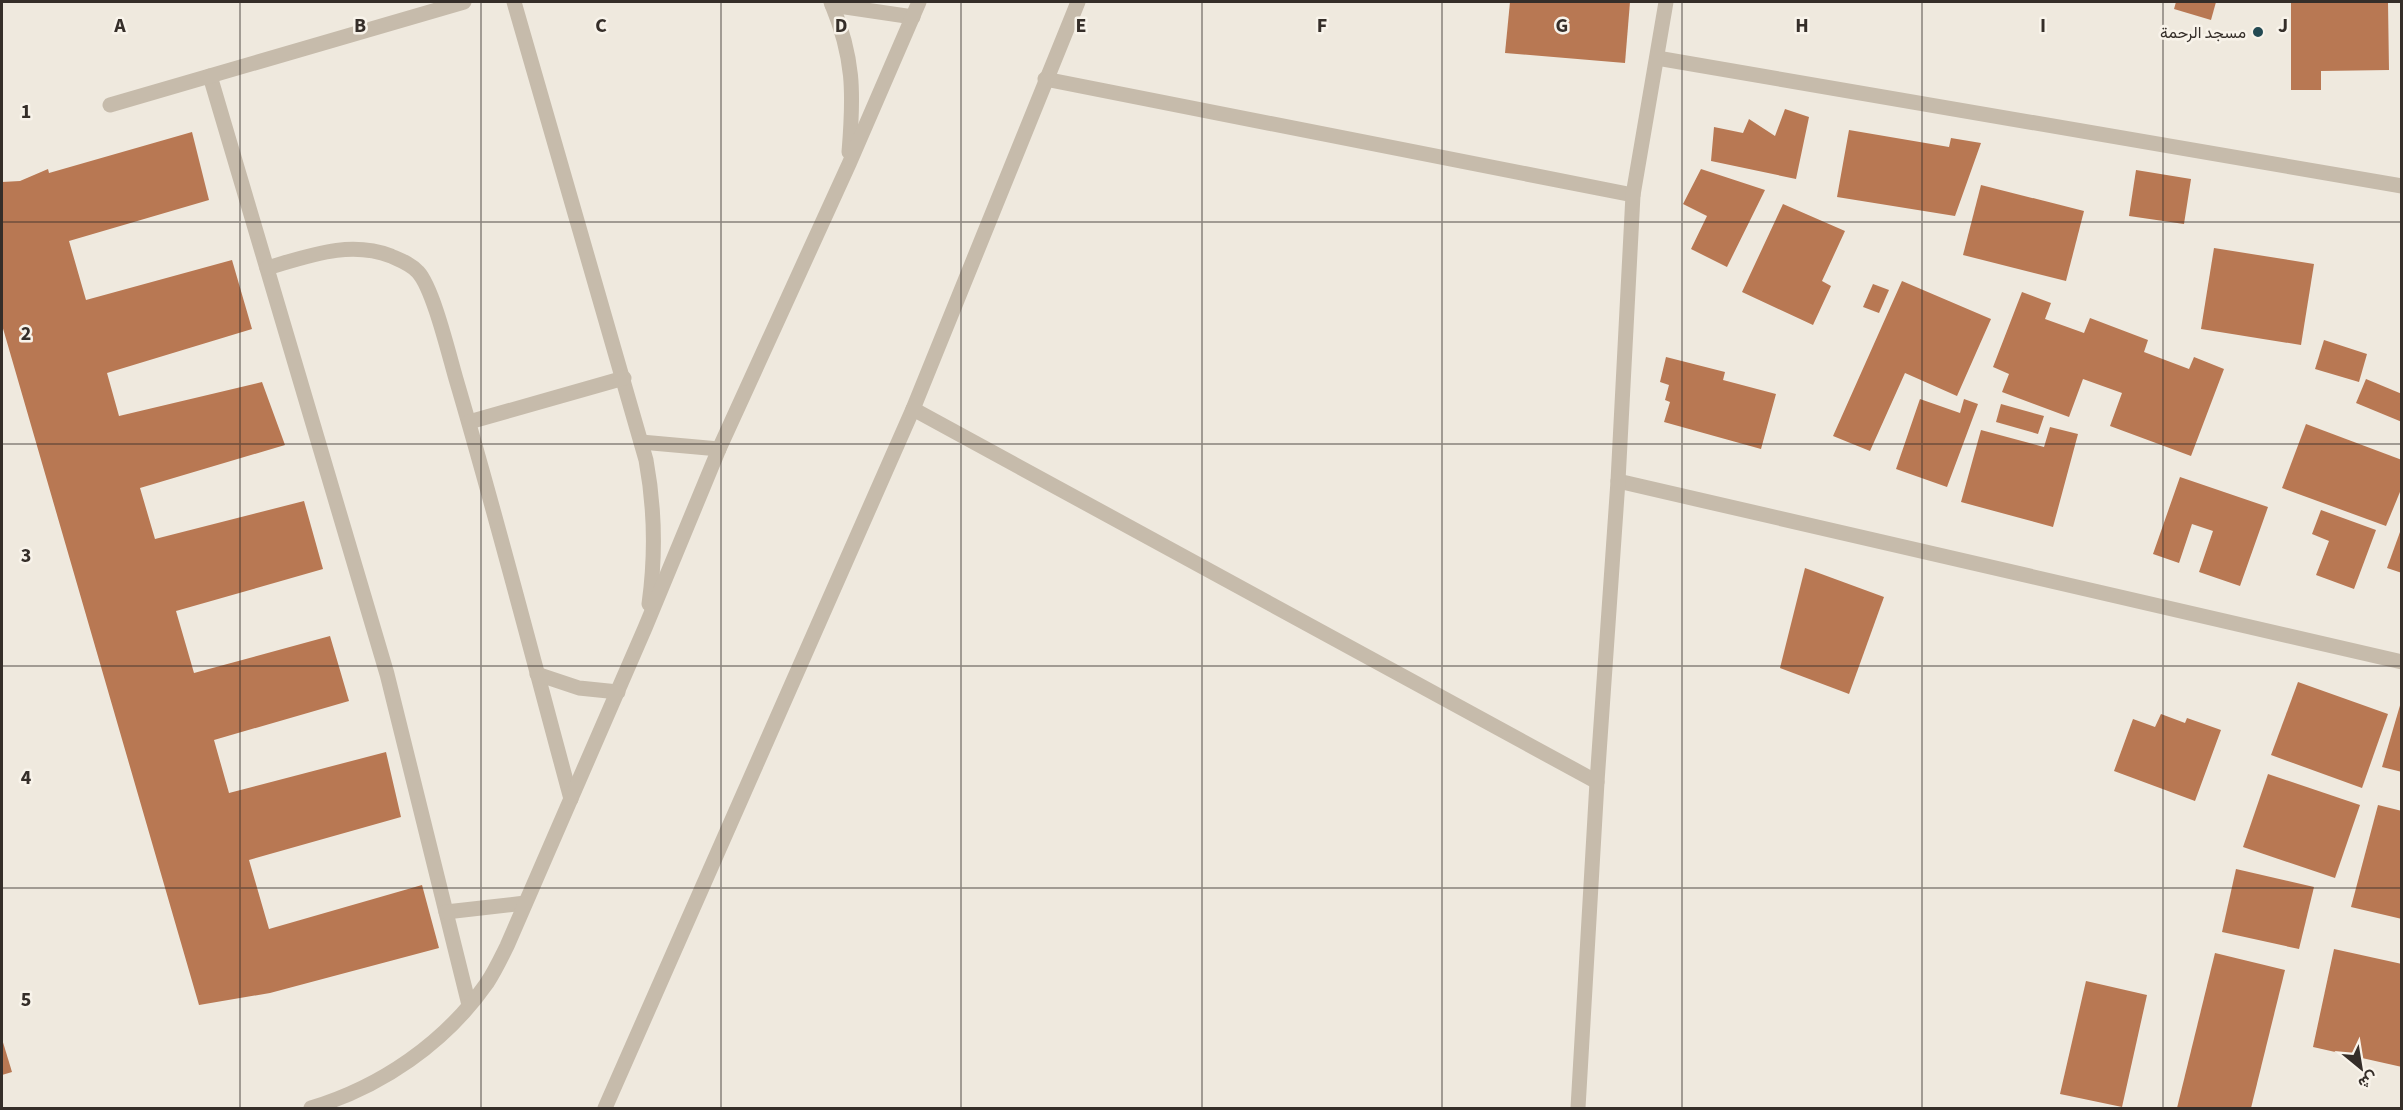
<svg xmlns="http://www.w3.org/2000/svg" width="2403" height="1110" font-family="'Source Sans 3',Vazirmatn,sans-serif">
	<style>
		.building { fill: #b87853 }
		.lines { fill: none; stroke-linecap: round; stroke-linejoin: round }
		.service { stroke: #c6bbab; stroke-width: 15 }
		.minor { stroke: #c6bbab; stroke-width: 15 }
		.grid { fill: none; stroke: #352e29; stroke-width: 1.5; stroke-opacity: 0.55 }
		.poi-dot { fill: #234952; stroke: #f8f3ea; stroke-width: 2 }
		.labels { text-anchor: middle; stroke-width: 5; stroke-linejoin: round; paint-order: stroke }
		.poi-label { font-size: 16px; fill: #352e29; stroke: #f8f3ea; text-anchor: end }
		.grid-label { font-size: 20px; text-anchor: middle; font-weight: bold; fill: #352e29; stroke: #f8f3ea; stroke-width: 5; stroke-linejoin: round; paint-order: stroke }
	</style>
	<rect width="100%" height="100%" fill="#efe9de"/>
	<g class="building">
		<polygon points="1510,2 1630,2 1625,63 1505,53"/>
		<polygon points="2176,2 2216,2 2211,20 2174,9"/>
		<polygon points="2291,2 2388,2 2389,70 2321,71 2321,90 2291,90"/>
		<polygon points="1785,109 1809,117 1796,179 1711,161 1714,127 1743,133 1749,119 1775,136"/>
		<polygon points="1849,130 1949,147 1951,138 1981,143 1955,216 1837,197"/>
		<polygon points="192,132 209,200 69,241 86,300 232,260 252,329 107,373 119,416 262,382 285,445 140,488 155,539 304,501 323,569 176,611 194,673 330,636 349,701 214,740 229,793 386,752 401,817 249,860 269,929 422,885 439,948 270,993 199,1005 2,325 2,182 20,181 48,169 49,173"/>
		<polygon points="1701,169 1765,190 1727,267 1691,249 1707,216 1683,204"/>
		<polygon points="2136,170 2191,179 2184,224 2129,216"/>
		<polygon points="1981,185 2084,211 2066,281 1963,255"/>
		<polygon points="1783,204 1845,231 1822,281 1831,286 1813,325 1742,292"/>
		<polygon points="2214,248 2314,264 2301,345 2201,329"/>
		<polygon points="1902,281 1991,319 1957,396 1905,373 1870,451 1833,436"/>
		<polygon points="1873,284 1889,290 1879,313 1863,307"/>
		<polygon points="2022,292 2051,303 2045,319 2084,333 2090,318 2148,340 2144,352 2189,369 2194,357 2224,369 2191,456 2110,426 2122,393 2083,379 2069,417 2002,392 2009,374 1993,367"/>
		<polygon points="2324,340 2367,354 2359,382 2315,369"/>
		<polygon points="1666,357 1725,372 1723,380 1776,394 1761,449 1664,422 1670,402 1665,400 1669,385 1660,382"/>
		<polygon points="2366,379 2402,394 2402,422 2356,403"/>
		<polygon points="1920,399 1960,413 1964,399 1978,404 1947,487 1896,469"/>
		<polygon points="2001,404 2044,416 2038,434 1996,422"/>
		<polygon points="2306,424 2402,460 2402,487 2386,526 2282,488"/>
		<polygon points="2050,427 2078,434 2053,527 1961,502 1981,430 2044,447"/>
		<polygon points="2180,477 2268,507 2240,586 2199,572 2213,531 2192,524 2179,563 2153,554"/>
		<polygon points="2321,510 2376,530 2354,589 2316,575 2329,541 2312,534"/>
		<polygon points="2400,532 2402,533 2402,573 2387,568"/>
		<polygon points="1805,568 1884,597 1849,694 1780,668"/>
		<polygon points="2298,682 2388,714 2362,788 2271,755"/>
		<polygon points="2401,702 2402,702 2402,772 2382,767"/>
		<polygon points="2161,714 2185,723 2187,718 2221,730 2195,801 2114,771 2133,719 2155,727"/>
		<polygon points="2268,774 2360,805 2335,878 2243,847"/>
		<polygon points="2378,805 2402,811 2402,919 2351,907"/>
		<polygon points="2236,869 2314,887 2299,949 2222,932"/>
		<polygon points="2334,949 2402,964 2402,1067 2313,1047"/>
		<polygon points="2215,953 2285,970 2251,1108 2177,1108"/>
		<polygon points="2086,981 2147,995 2122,1107 2060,1094"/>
		<polygon points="2,1039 12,1072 2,1075"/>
	</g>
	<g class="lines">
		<g class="service">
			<path d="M514,2L646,460C655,509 656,554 649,604"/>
			<path d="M831,2C854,58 854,92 849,152"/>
			<polyline points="832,5 913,17"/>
			<polyline points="210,76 387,674 469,1005"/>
			<polyline points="110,105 464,2"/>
			<path d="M267,268C309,256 349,240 391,256C400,260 411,264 418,272C433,288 449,355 456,379C497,518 533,659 571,799"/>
			<polyline points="469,422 624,378"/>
			<polyline points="641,442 719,449"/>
			<polyline points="537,674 579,688 618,692"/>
			<polyline points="446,912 525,903"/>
			<path d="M311,1108C381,1087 445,1043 487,983C495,971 501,958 507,946L645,628L719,449L849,164L919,2"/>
		</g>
		<g class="minor">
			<polyline points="1657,58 2402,186"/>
			<polyline points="1045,79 1633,195"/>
			<polyline points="913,409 1597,782"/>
			<polyline points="1618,481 2402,662"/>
			<polyline points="605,1108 913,409 1078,2"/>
			<polyline points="1578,1108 1597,782 1618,481 1633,195 1666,2"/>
		</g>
	</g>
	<path class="grid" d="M240,2V1108M481,2V1108M721,2V1108M961,2V1108M1202,2V1108M1442,2V1108M1682,2V1108M1922,2V1108M2163,2V1108M2,222H2402M2,444H2402M2,666H2402M2,888H2402"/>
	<circle class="poi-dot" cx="2258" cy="32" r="6"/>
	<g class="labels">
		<g class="poi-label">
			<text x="2246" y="38">مسجد الرحمة</text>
		</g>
	</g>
	<g class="grid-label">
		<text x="120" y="32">A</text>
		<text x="360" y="32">B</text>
		<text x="601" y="32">C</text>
		<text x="841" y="32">D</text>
		<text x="1081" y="32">E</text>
		<text x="1322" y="32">F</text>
		<text x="1562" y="32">G</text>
		<text x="1802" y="32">H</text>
		<text x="2043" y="32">I</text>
		<text x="2283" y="32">J</text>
		<text x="26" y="118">1</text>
		<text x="26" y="340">2</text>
		<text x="26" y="562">3</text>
		<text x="26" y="784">4</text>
		<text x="26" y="1006">5</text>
	</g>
	<rect width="2403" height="1110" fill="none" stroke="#352e29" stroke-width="6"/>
	<g transform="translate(2361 1068) rotate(150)" stroke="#f8f3ea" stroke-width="4.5" paint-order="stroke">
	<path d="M0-4.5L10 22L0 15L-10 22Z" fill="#352e29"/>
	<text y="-9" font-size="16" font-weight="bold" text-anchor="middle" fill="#352e29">ش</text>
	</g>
</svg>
